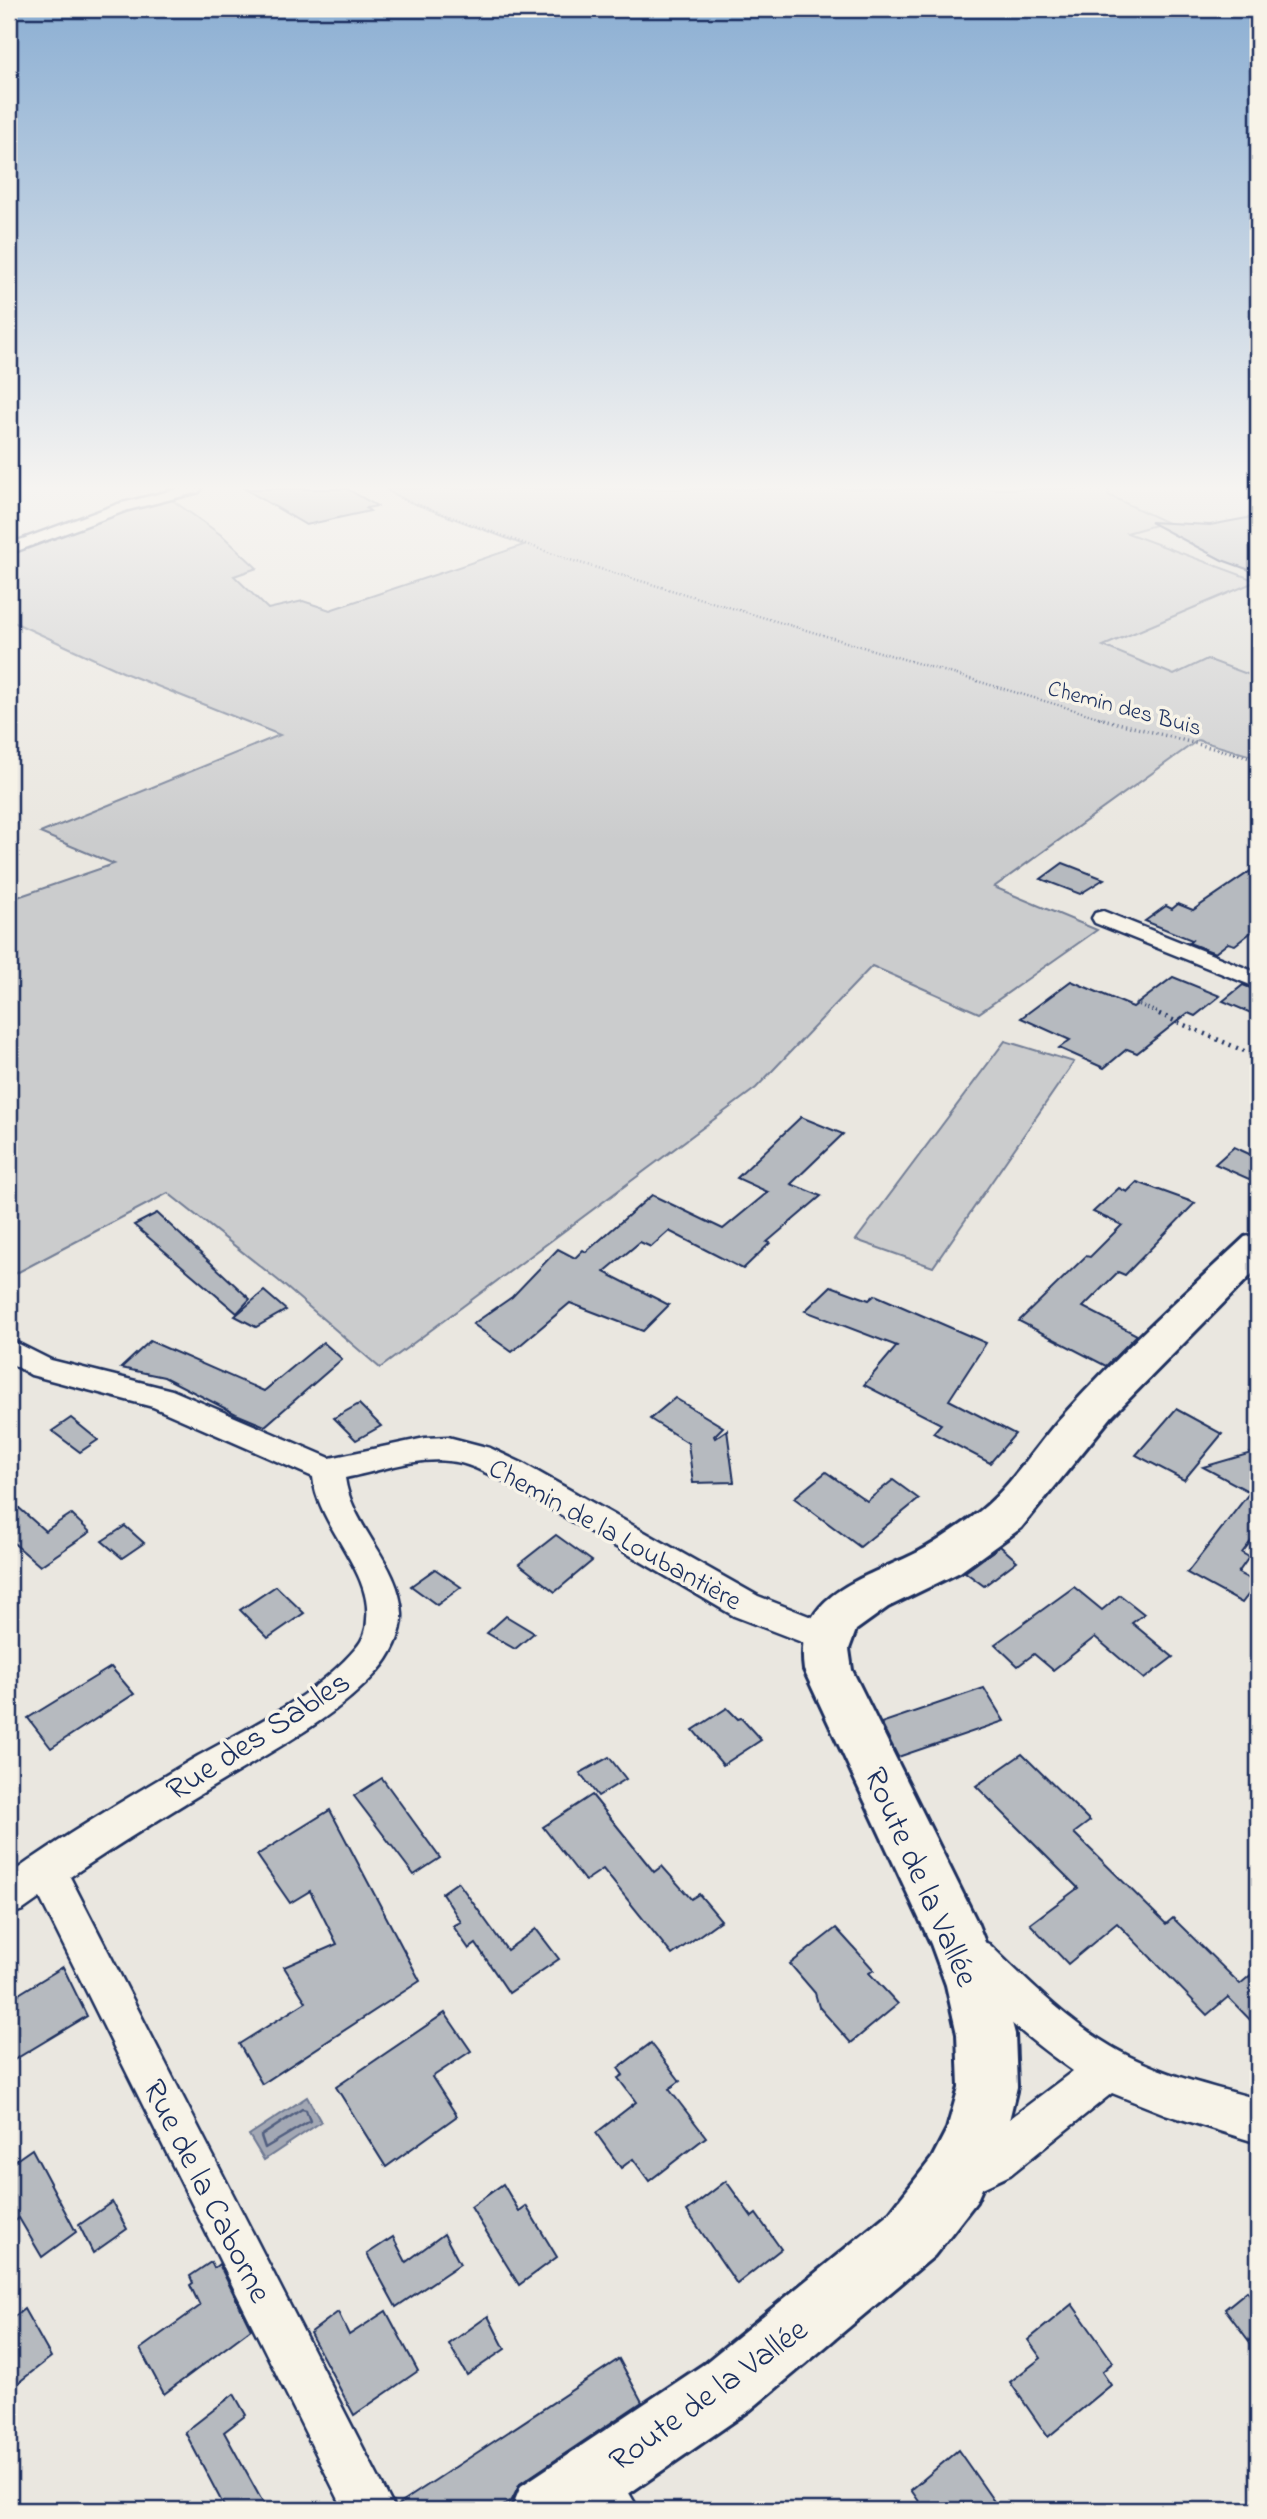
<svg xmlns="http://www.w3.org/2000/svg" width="1267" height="2519" font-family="'Indie Flower',sans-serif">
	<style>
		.built { fill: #dadad6 }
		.green { fill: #cbcccd; stroke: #737e96; stroke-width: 2 }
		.water { fill: #a3a8b4; stroke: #6d7892; stroke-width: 2 }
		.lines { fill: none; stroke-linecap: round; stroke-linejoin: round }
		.shore { stroke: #515f80; stroke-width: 2.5 }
		.building { fill: #b6babf; stroke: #1b2f5e; stroke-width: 2 }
		.lane-casing { stroke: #1b2f5e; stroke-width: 5 }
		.street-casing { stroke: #1b2f5e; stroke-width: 5 }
		.secondary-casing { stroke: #1b2f5e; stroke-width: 6 }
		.path-far2 { stroke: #1b2f5e; stroke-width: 2.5; stroke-dasharray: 1 2.5; stroke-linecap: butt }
		.path-far1 { stroke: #1b2f5e; stroke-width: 3.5; stroke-dasharray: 1 3.5; stroke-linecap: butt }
		.path { stroke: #1b2f5e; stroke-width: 4.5; stroke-dasharray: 2 5; stroke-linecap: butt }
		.lane { fill: #f7f3e8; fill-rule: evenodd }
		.street { fill: #f7f3e8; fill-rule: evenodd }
		.secondary { fill: #f7f3e8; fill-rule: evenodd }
		.labels { text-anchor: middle; stroke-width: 7; stroke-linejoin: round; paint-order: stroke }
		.far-street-label { font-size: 23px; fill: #1b2f5e; stroke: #f7f3e8 }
		.street-label { font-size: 28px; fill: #1b2f5e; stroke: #f7f3e8 }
		.near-street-label { font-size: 33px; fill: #1b2f5e; stroke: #f7f3e8 }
	</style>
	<rect width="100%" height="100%" fill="#eae7e0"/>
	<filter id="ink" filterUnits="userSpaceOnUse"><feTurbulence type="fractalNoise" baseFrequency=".0143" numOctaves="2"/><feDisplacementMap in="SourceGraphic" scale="14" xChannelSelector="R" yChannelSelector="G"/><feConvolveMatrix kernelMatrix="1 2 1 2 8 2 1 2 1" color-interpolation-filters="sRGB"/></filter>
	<g filter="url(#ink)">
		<polygon class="built" points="1110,489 1258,489 1258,678 1207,659 1174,675 1102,646 1257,581 1125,532 1165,522 1108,495"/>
		<g class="green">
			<polygon points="385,489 1110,489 1108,495 1166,522 1127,533 1257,581 1103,646 1174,675 1207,659 1258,678 1258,758 1198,740 994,887 1097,930 979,1013 872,966 756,1088 380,1368 279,1281 168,1193 9,1277 9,900 114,864 40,833 280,735 127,674 9,620 9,549 123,507 165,495 224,537 257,568 234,576 268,609 303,601 330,610 524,545 405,500"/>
			<polygon points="1005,1041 1074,1062 933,1267 856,1240"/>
		</g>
		<polygon class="water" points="307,2097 321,2122 264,2160 249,2135"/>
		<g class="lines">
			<polygon class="shore" points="302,2109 306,2110 310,2121 265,2148 261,2136"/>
		</g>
		<g class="building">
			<polygon points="245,489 347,489 377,506 366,508 370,511 306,525"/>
			<polygon points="1258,516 1258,573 1222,560 1150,522 1210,525"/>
			<polygon points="1063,863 1104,879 1080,894 1041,879"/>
			<polygon points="1258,866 1258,927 1235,945 1228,943 1215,953 1189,943 1192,940 1145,921 1166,906 1172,909 1178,904 1193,910"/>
			<polygon points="1173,977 1220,996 1195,1016 1188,1013 1137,1053 1127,1049 1104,1068 1059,1048 1070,1040 1021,1018 1071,981 1133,1007"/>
			<polygon points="1243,985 1258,991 1258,1016 1223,1001"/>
			<polygon points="801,1117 843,1134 791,1184 821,1196 767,1242 770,1243 743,1269 669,1231 651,1247 640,1242 604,1272 669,1305 643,1331 570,1303 512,1352 473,1324 512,1297 558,1249 575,1258 583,1250 586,1252 652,1195 723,1229 768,1192 737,1178"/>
			<polygon points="1234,1147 1258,1158 1258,1183 1215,1164"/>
			<polygon points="1137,1182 1195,1203 1125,1275 1118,1272 1083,1307 1137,1335 1106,1366 1019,1321 1086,1256 1090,1257 1122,1225 1093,1212 1119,1188 1127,1192"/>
			<polygon points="157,1213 250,1299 237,1313 134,1225"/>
			<polygon points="831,1286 869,1300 875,1295 986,1343 949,1400 1015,1434 990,1463 933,1433 941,1424 864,1385 897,1346 805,1311"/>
			<polygon points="264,1291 286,1310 256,1327 235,1316"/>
			<polygon points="150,1341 264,1391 323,1342 342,1359 265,1426 236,1414 164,1377 121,1368"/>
			<polygon points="675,1398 723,1427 714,1436 715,1438 727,1430 734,1482 693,1483 688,1443 650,1419"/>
			<polygon points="359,1404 381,1426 356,1440 334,1418"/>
			<polygon points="1176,1409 1222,1434 1184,1480 1136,1455"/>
			<polygon points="71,1418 98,1440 80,1452 52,1431"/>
			<polygon points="1258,1451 1258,1532 1242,1553 1249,1557 1238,1573 1257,1583 1242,1603 1187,1573 1250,1492 1203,1467"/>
			<polygon points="826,1472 867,1501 893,1480 919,1499 860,1547 794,1498"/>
			<polygon points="9,1499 45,1531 71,1514 90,1532 40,1566 9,1539"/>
			<polygon points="125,1526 144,1543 122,1558 102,1541"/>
			<polygon points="556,1535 592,1561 555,1592 519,1564"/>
			<polygon points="1000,1546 1017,1561 984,1586 965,1572"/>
			<polygon points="435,1569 461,1587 437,1605 411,1586"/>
			<polygon points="276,1586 304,1613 268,1638 240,1610"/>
			<polygon points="1074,1587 1102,1610 1120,1595 1144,1614 1132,1623 1173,1657 1144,1679 1095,1637 1053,1670 1034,1654 1018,1666 995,1644"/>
			<polygon points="506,1616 534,1633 515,1649 487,1633"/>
			<polygon points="111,1667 134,1694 51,1748 28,1718"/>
			<polygon points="984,1688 1004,1721 898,1757 881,1723"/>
			<polygon points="727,1708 738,1719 741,1718 761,1740 723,1765 693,1730"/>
			<polygon points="1022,1754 1090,1821 1074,1833 1166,1924 1173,1918 1240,1984 1258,1969 1258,2028 1228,1997 1207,2015 1117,1923 1068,1964 1030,1924 1078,1888 976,1786"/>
			<polygon points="609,1757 626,1779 598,1796 580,1773"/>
			<polygon points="382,1778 440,1858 414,1875 354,1796"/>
			<polygon points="592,1795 654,1872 662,1866 691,1899 699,1894 721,1920 672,1955 603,1869 585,1881 543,1827"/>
			<polygon points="330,1810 420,1981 262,2084 239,2044 306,2002 284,1967 337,1944 310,1891 290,1903 257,1855"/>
			<polygon points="458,1882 507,1950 536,1929 559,1959 509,1993 476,1944 469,1949 453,1926 461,1922 442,1893"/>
			<polygon points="836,1928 874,1970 869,1973 898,2004 851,2043 819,2007 815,1993 790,1964"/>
			<polygon points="63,1967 87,2016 9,2063 9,2000"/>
			<polygon points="445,2013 471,2051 432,2077 457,2116 386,2167 336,2087"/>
			<polygon points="651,2043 680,2081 669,2089 706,2137 649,2181 633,2159 621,2168 596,2133 636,2102 618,2078 623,2075 618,2068"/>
			<polygon points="32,2149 76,2232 42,2257 19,2218 9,2226 9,2165"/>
			<polygon points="726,2181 752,2217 756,2214 781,2249 737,2284 687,2211"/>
			<polygon points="503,2184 519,2211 526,2206 557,2257 519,2285 471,2207"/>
			<polygon points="112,2202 127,2229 93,2253 79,2225"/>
			<polygon points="444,2234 460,2264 396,2307 367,2254 393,2237 406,2262"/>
			<polygon points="211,2262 214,2268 219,2264 251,2329 164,2394 140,2349 200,2306 190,2285 193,2283 190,2276"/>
			<polygon points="1247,2291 1258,2306 1258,2353 1225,2309"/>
			<polygon points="1072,2304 1113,2362 1102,2372 1111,2385 1048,2437 1010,2382 1041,2358 1028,2340"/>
			<polygon points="24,2309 51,2357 9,2390 9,2321"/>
			<polygon points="386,2311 418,2371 354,2415 310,2333 338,2312 349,2335"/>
			<polygon points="488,2316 505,2349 467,2375 449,2344"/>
			<polygon points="619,2359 642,2402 520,2484 512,2500 497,2510 398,2510 396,2506"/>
			<polygon points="234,2394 246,2415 224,2432 267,2510 226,2510 185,2432"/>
			<polygon points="958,2450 1000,2510 925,2510 911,2490"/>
		</g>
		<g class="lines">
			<g class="lane-casing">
				<polygon id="lane" points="610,2473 619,2476 639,2510 612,2510 598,2485 601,2476"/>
			</g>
			<g class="street-casing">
				<g id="street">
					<polygon points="178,489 201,489 199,492 128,510 9,554 9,544 118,504"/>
					<polygon points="1103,911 1258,973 1258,988 1095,923 1092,918 1095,913"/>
					<path d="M9,1339L51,1360L172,1390L330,1458L425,1438L448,1437L490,1448L522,1463L758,1596L837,1627L842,1637L837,1647L825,1651L734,1616L500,1479C483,1472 467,1462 448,1461C415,1457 377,1472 345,1478C352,1528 400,1563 402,1614C403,1633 391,1657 378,1671C336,1717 279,1747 227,1778C174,1810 121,1842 70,1877L395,2510H344L40,1898L23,1910L9,1915V1875C69,1832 134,1794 198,1756C252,1726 315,1696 356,1648C363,1640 367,1630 367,1619C372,1570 318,1527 313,1477L153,1407L31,1375L9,1362Z"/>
					<path d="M975,1939L989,1944C1036,1990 1085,2039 1146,2064C1182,2080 1221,2089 1258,2099V2143L1165,2114L1112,2093L1010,2175L961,2198L945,2192L939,2176L945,2160L978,2143L1073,2071C1039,2047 971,1995 955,1958L961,1944Z"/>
				</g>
			</g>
			<g class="secondary-casing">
				<path id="secondary" d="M1258,1234V1268L1112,1416L1021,1528L960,1572L888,1607L856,1630L849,1649L852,1670L977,1922L1002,1985L1015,2034L1017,2087L1005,2137L976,2202L934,2256L750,2410L605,2510H511L521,2486L704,2364L890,2212L932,2158L947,2129L959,2087L957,2034L946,1985L931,1944L804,1670C794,1598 854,1582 908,1557C930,1547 951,1532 971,1518C1011,1490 1033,1447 1066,1412C1122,1350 1184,1294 1245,1237Z"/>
			</g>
			<polyline class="path-far2" points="385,489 405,500 567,559 1105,719"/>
			<g class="path-far1">
				<polyline points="1099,718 1258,760"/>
				<polyline points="1135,1003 1163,1015"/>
			</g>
			<polyline class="path" points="1159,1014 1258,1057"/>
			<use href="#lane" class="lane"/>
			<use href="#street" class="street"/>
			<use href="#secondary" class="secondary"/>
		</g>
	</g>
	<linearGradient id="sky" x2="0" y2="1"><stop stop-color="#8cafd3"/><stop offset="0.58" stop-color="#f6f4f1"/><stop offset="1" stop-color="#f6f4f1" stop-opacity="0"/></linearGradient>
	<rect width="1267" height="841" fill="url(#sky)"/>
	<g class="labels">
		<g class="far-street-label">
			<text transform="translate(1125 707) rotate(15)" y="8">Chemin des Buis</text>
		</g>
		<g class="street-label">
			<text transform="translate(616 1533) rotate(29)" y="10">Chemin de la Loubantière</text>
		</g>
		<g class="near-street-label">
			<text transform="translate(257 1734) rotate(-33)" y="12">Rue des Sables</text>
			<text transform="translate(923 1876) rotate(66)" y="12">Route de la Vallée</text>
			<text transform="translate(209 2190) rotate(63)" y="12">Rue de la Caborne</text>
			<text transform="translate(707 2393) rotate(-36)" y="12">Route de la Vallée</text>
		</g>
	</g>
	<rect width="1267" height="2519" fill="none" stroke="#f7f3e8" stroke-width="35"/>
	<rect x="18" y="18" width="1232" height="2484" fill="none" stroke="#1b2f5e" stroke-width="2.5" filter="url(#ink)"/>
</svg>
